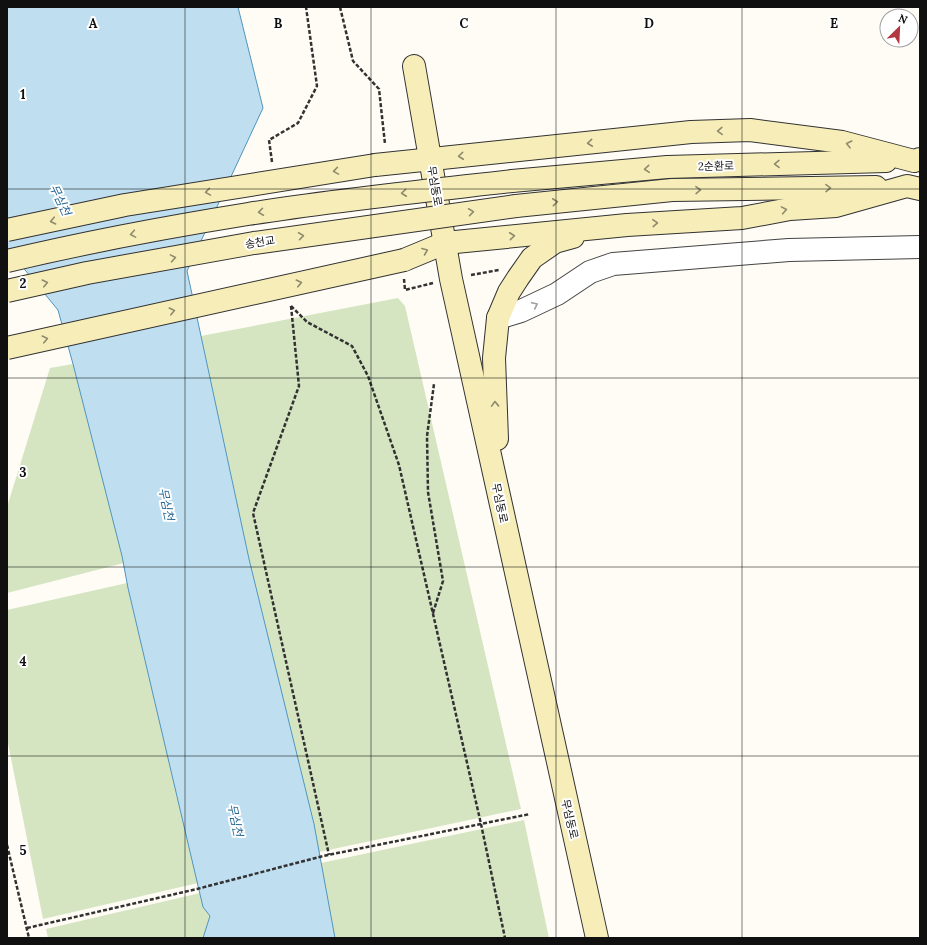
<svg xmlns="http://www.w3.org/2000/svg" width="927" height="945" font-family="Lora,'Noto Sans KR',serif">
	<style>
		.green { fill: #d5e5c1 }
		.water { fill: #bfdff0; stroke: #4e95be }
		.lines { fill: none; stroke-linecap: round; stroke-linejoin: round }
		.street-casing { stroke: #434343; stroke-width: 24 }
		.secondary-casing { stroke: #323232; stroke-width: 24 }
		.path { stroke: #323232; stroke-width: 2.5; stroke-dasharray: 4 2; stroke-linecap: butt }
		.street { stroke: #fff; stroke-width: 22 }
		.secondary { stroke: #f6edb8; stroke-width: 22 }
		.secondary-bridge-casing { stroke: #323232; stroke-width: 24; stroke-linecap: butt }
		.secondary-bridge { stroke: #f6edb8; stroke-width: 22 }
		.oneway { stroke: #8e8a6c }
		.oneway2 { stroke: #9f9f9f }
		.grid { fill: none; stroke: #101010; stroke-width: 1; stroke-opacity: 0.55 }
		.labels { text-anchor: middle; stroke-width: 4; stroke-linejoin: round; paint-order: stroke }
		.street-label { font-size: 11px; fill: #101010; stroke: #fff }
		.water-label { font-size: 12px; font-style: italic; fill: #276894; stroke: #fff }
		.grid-label { font-size: 13px; text-anchor: middle; font-weight: bold; fill: #101010; stroke: #fff; stroke-width: 4; stroke-linejoin: round; paint-order: stroke }
	</style>
	<rect width="100%" height="100%" fill="#fefcf5"/>
	<g class="green">
		<polygon points="398,298 405,306 521,809 319,852 314,824 249,559 201,336"/>
		<polygon points="73,364 124,563 7,593 7,507 50,368"/>
		<polygon points="127,583 198,883 43,919 7,738 7,610"/>
		<polygon points="524,820 549,938 335,938 321,863"/>
		<polygon points="200,893 203,907 210,916 203,938 48,938 46,929"/>
	</g>
	<polygon class="water" points="7,7 238,7 263,108 187,271 249,559 314,824 335,938 203,938 210,916 203,907 128,588 122,556 73,364 58,310 7,248"/>
	<g class="lines">
		<g class="street-casing">
			<polyline id="street" points="498,318 521,311 557,294 590,272 613,264 789,250 920,247"/>
		</g>
		<g class="secondary-casing">
			<g id="secondary">
				<polyline points="414,66 451,279 597,938"/>
				<polyline points="375,165 691,132 750,130 842,142 914,161 920,159"/>
				<polyline points="512,181 667,167 886,161"/>
				<polyline points="516,206 672,190 876,187"/>
				<polyline points="404,260 445,243 627,225 742,218 790,209 836,206 907,186 920,189"/>
				<polyline points="497,439 494,358 498,318 509,292 518,278 532,258 555,242 573,237"/>
			</g>
		</g>
		<g class="path">
			<polyline points="340,7 353,61 379,89 385,144"/>
			<polyline points="272,162 269,140 298,123 317,86 306,7"/>
			<polyline points="471,275 499,270"/>
			<polyline points="404,279 405,290 433,283"/>
			<polyline points="291,306 307,322 352,346 368,376 399,465 481,824 505,938"/>
			<polyline points="291,306 299,386 253,513 329,855"/>
			<polyline points="433,613 443,581 428,492 427,436 434,384"/>
			<polyline points="7,845 29,938"/>
			<polyline points="27,928 197,889 323,856 530,814"/>
		</g>
		<use href="#street" class="street"/>
		<use href="#secondary" class="secondary"/>
		<g class="secondary-bridge-casing">
			<g id="secondary-bridge">
				<polyline points="7,230 125,205 375,165"/>
				<path d="M7,261C87,242 167,227 248,214C335,200 424,191 512,181"/>
				<polyline points="7,291 87,273 254,243 516,206"/>
				<polyline points="7,348 404,260"/>
			</g>
		</g>
		<use href="#secondary-bridge" class="secondary-bridge"/>
	</g>
	<defs><path id="oneway-chevron" d="M-2-3.5L2.5 0L-2 3.5" fill="none" stroke-width="1.6" stroke-linecap="round" stroke-linejoin="round"/></defs>
	<g class="oneway">
		<use href="#oneway-chevron" transform="translate(720 131) rotate(178)"/>
		<use href="#oneway-chevron" transform="translate(590 143) rotate(174)"/>
		<use href="#oneway-chevron" transform="translate(849 144) rotate(-166)"/>
		<use href="#oneway-chevron" transform="translate(461 156) rotate(174)"/>
		<use href="#oneway-chevron" transform="translate(777 164) rotate(179)"/>
		<use href="#oneway-chevron" transform="translate(647 169) rotate(175)"/>
		<use href="#oneway-chevron" transform="translate(336 171) rotate(171)"/>
		<use href="#oneway-chevron" transform="translate(828 188) rotate(-1)"/>
		<use href="#oneway-chevron" transform="translate(698 190) rotate(-1)"/>
		<use href="#oneway-chevron" transform="translate(208 192) rotate(171)"/>
		<use href="#oneway-chevron" transform="translate(404 193) rotate(174)"/>
		<use href="#oneway-chevron" transform="translate(555 202) rotate(-6)"/>
		<use href="#oneway-chevron" transform="translate(784 210) rotate(-10)"/>
		<use href="#oneway-chevron" transform="translate(261 212) rotate(172)"/>
		<use href="#oneway-chevron" transform="translate(471 212) rotate(-8)"/>
		<use href="#oneway-chevron" transform="translate(53 221) rotate(168)"/>
		<use href="#oneway-chevron" transform="translate(655 223) rotate(-3)"/>
		<use href="#oneway-chevron" transform="translate(133 234) rotate(170)"/>
		<use href="#oneway-chevron" transform="translate(301 236) rotate(-8)"/>
		<use href="#oneway-chevron" transform="translate(512 236) rotate(-6)"/>
		<use href="#oneway-chevron" transform="translate(425 251) rotate(-22)"/>
		<use href="#oneway-chevron" transform="translate(173 258) rotate(-10)"/>
		<use href="#oneway-chevron" transform="translate(45 283) rotate(-13)"/>
		<use href="#oneway-chevron" transform="translate(299 283) rotate(-13)"/>
		<use href="#oneway-chevron" transform="translate(172 311) rotate(-13)"/>
		<use href="#oneway-chevron" transform="translate(45 339) rotate(-13)"/>
		<use href="#oneway-chevron" transform="translate(495 404) rotate(-92)"/>
	</g>
	<use class="oneway2" href="#oneway-chevron" transform="translate(535 305) rotate(-25)"/>
	<path class="grid" d="M185,7V938M371,7V938M556,7V938M742,7V938M7,189H920M7,378H920M7,567H920M7,756H920"/>
	<g class="labels">
		<g class="street-label">
			<text transform="translate(716 166) rotate(-1)" y="4">2순환로</text>
			<text transform="translate(435 186) rotate(80)" y="4">무심동로</text>
			<text transform="translate(260 242) rotate(-9)" y="4">송천교</text>
			<text transform="translate(500 503) rotate(78)" y="4">무심동로</text>
			<text transform="translate(570 819) rotate(77)" y="4">무심동로</text>
		</g>
		<g class="water-label">
			<text transform="translate(60 200) rotate(64)" y="4">무심천</text>
			<text transform="translate(166 504) rotate(78)" y="4">무심천</text>
			<text transform="translate(235 820) rotate(78)" y="4">무심천</text>
		</g>
	</g>
	<g class="grid-label">
		<text x="93" y="28">A</text>
		<text x="278" y="28">B</text>
		<text x="464" y="28">C</text>
		<text x="649" y="28">D</text>
		<text x="834" y="28">E</text>
		<text x="23" y="99">1</text>
		<text x="23" y="288">2</text>
		<text x="23" y="477">3</text>
		<text x="23" y="666">4</text>
		<text x="23" y="855">5</text>
	</g>
	<rect width="927" height="945" fill="none" stroke="#101010" stroke-width="16"/>
	<g transform="translate(899 28) rotate(24)"><circle r="19" fill="#ffffff" stroke="#9f9f9f"/>
	<path d="M0-3L7 15L0 10L-7 15Z" fill="#b13841"/>
	<text y="-6" font-size="11" font-weight="bold" text-anchor="middle" fill="#101010">N</text>
	</g>
</svg>
